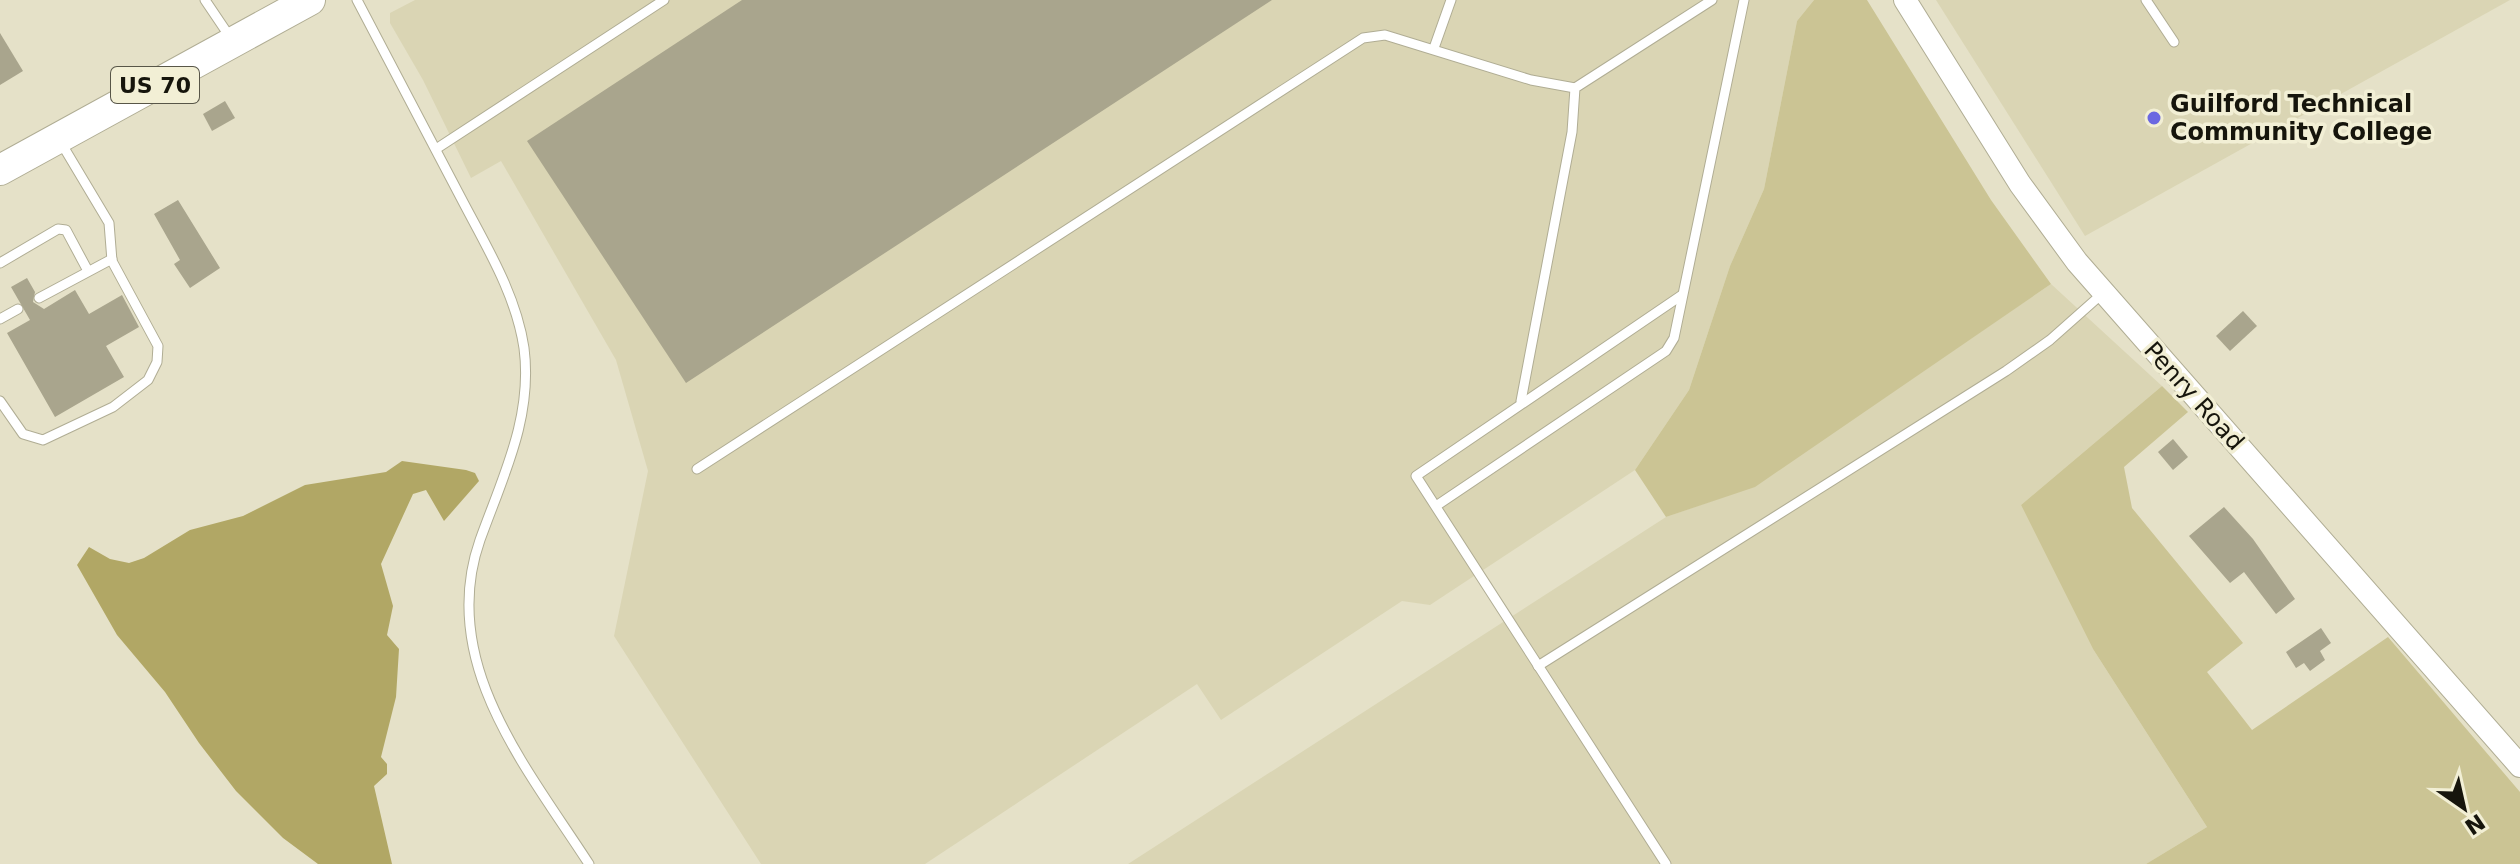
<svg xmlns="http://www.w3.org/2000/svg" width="2520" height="864" font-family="'DejaVu Sans',sans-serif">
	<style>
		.built { fill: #dad5b4 }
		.green { fill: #cbc494 }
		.water { fill: #b1a765 }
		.building { fill: #a9a58d }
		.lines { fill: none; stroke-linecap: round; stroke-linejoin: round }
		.service-casing { stroke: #b0ad94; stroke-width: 11 }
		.tertiary-casing { stroke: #b0ad94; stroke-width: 24 }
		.trunk-casing { stroke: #b0ad94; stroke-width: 32 }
		.service { stroke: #fff; stroke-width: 9 }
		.tertiary { stroke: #fff; stroke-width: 22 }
		.trunk { stroke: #fff; stroke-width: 30 }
		.poi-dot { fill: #6b68e1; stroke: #f2efd5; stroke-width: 3 }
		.labels { text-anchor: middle; stroke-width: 7; stroke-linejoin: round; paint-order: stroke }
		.shield { fill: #f2efd5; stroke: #585648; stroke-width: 2 }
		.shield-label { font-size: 22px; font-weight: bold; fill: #16150c }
		.poi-label { font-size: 24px; font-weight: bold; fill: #16150c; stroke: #f2efd5; text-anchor: start }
		.street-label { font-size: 24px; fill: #16150c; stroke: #f2efd5 }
	</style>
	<rect width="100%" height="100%" fill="#e5e1c8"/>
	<g class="built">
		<polygon points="415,0 1814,0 1797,21 1764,189 1730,266 1689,390 1635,470 1430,605 1402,601 1221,720 1197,684 925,864 761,864 614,636 648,471 616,360 501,161 471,178 423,80 390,23 390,13"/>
		<polygon points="1936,0 2510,0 2085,236"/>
		<polygon points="2051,284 2162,386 2021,505 2093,649 2207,827 2146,864 1128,864 1666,517 1755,486"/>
	</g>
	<g class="green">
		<polygon points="1814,0 1867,0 1991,200 2051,284 1755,487 1666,517 1635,470 1689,390 1730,266 1764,189 1797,21"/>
		<polygon points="2162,386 2188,412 2124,467 2132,508 2243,643 2207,672 2252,730 2388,637 2520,792 2520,864 2146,864 2207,827 2093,649 2021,505"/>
	</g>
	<polygon class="water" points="402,461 466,470 475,473 479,481 444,521 426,490 413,494 381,564 393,606 387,635 399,649 396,697 381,757 387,764 387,774 374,786 392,864 318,864 283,838 236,791 199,743 165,692 117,635 77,565 89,547 110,559 129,563 144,558 190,530 243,516 305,485 386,472"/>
	<g class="building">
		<polygon points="742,0 1272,0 686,383 527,141"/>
		<polygon points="0,33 23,71 0,85"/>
		<polygon points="225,101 235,118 212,131 203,114"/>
		<polygon points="178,200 220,268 190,288 174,264 180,260 154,214"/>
		<polygon points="27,278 35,292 33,302 44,309 75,290 89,314 122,295 139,327 106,346 124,377 55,417 7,333 30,320 11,287"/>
		<polygon points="2243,311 2257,326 2230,351 2216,336"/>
		<polygon points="2173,439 2188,457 2173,470 2158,452"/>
		<polygon points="2224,507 2253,539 2295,599 2276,614 2244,572 2230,583 2189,536"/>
		<polygon points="2321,628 2331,643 2320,651 2325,660 2310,671 2304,663 2296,668 2286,652"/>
	</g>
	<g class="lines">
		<g class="service-casing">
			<g id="service">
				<polyline points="205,0 230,37"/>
				<path d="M357,0C391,66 427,132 461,198C486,246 516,294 524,348C533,417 503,476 480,540C437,662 527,768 589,864"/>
				<polyline points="2146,0 2174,42"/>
				<polyline points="1434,48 1451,0"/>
				<polyline points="436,149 664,0"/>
				<polyline points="0,263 58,229 66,230 88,271"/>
				<polyline points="39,298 112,259"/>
				<polyline points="0,319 18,309"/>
				<polyline points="0,401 23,434 43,440 113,407 148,380 157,362 158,346 112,261 109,223 60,141"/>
				<polyline points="1521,401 1572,132 1575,88 1712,0"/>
				<polyline points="697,469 1363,38 1385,35 1531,80 1575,88"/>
				<polyline points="1436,506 1666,351 1674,338 1744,0"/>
				<polyline points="1538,666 2006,371 2050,340 2103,293"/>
				<polyline points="1666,864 1416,476 1682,295"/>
			</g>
		</g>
		<g class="tertiary-casing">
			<polyline id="tertiary" points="1905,0 2020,184 2077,262 2520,766"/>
		</g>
		<g class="trunk-casing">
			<polyline id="trunk" points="0,170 310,0"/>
		</g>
		<use href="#service" class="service"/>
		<use href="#tertiary" class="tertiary"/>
		<use href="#trunk" class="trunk"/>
	</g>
	<circle class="poi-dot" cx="2154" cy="118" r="8"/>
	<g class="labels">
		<rect class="shield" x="111" y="67" width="88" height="36" rx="6"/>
		<g class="shield-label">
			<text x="155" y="93">US 70</text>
		</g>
		<g class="poi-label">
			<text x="2170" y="112">Guilford Technical<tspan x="2170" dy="28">Community College</tspan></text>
		</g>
		<g class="street-label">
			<text transform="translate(2194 396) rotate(48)" y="8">Penry Road</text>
		</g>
	</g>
	<g transform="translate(2464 808) rotate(146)" stroke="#f2efd5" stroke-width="6" paint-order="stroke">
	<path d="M0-6L14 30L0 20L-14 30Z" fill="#16150c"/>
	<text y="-12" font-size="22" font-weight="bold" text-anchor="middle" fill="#16150c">N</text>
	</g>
</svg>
